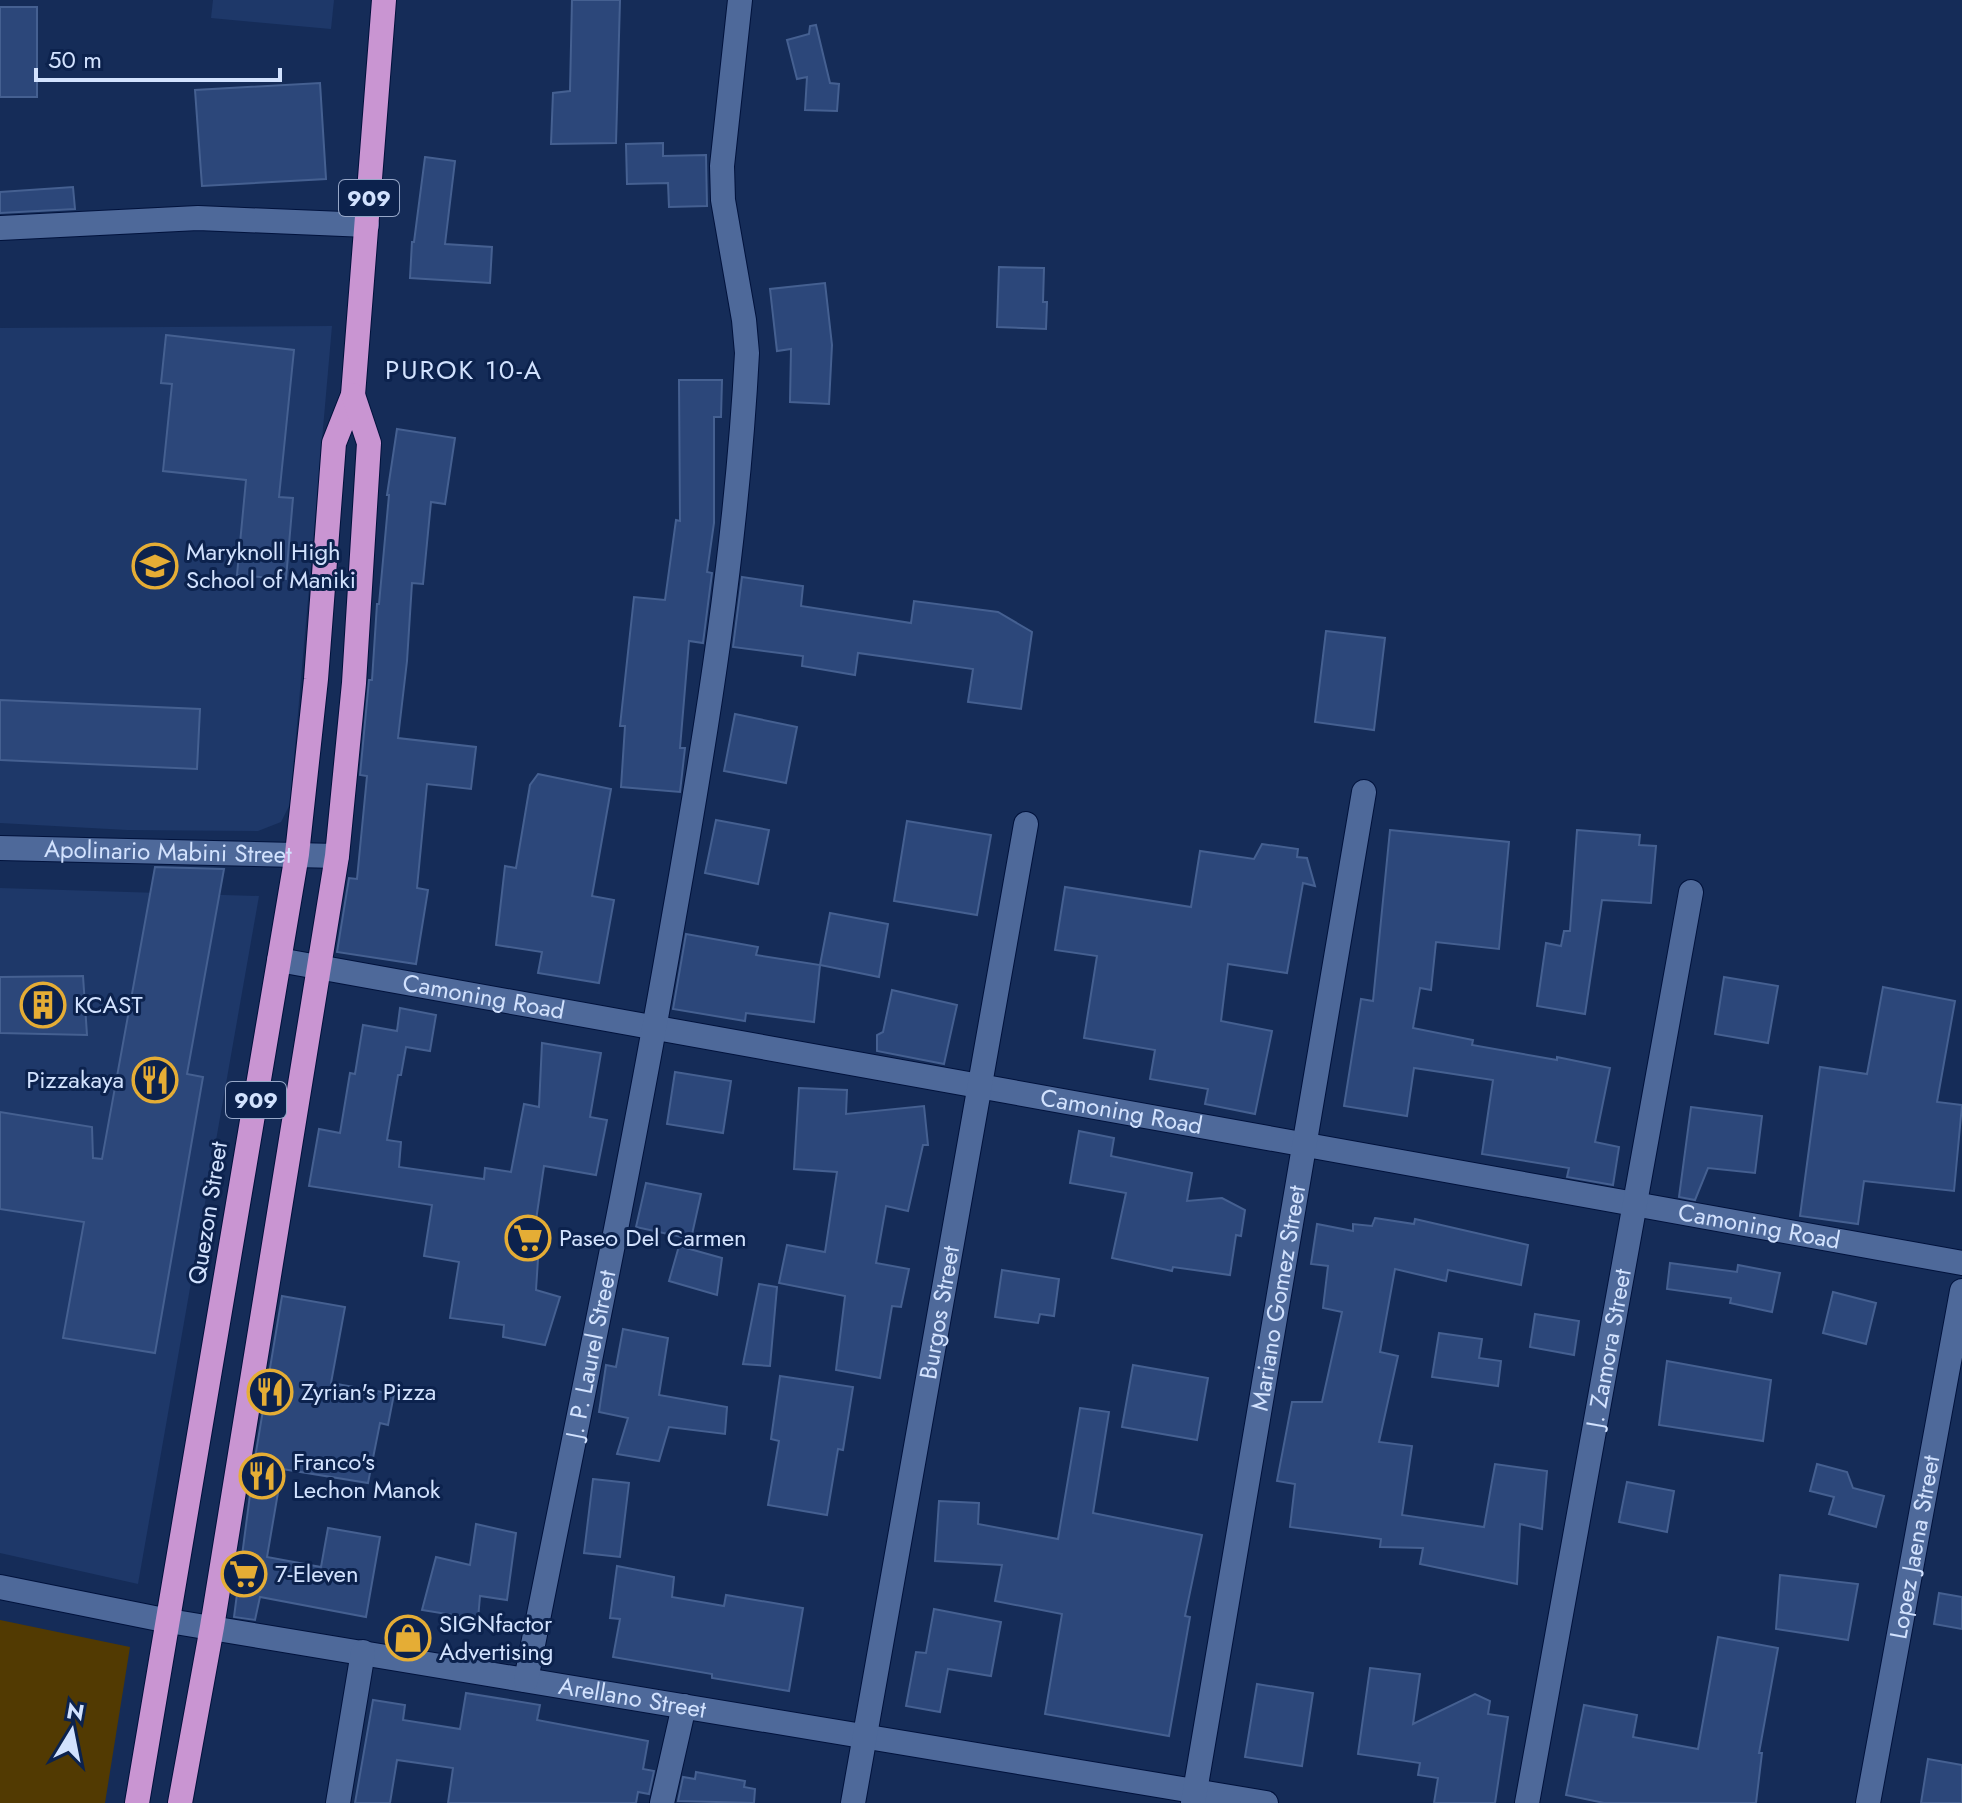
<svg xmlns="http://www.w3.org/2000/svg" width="1962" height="1803" font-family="Jost,sans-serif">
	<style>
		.built { fill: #1e3869 }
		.green { fill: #523a02 }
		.building { fill: #2c477a; stroke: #456091; stroke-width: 2 }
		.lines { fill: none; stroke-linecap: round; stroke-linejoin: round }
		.minor-casing { stroke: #01123c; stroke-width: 26 }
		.highway-casing { stroke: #01123c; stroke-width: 26 }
		.minor { stroke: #4e699a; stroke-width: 24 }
		.highway { stroke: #c995d2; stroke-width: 24 }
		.labels { text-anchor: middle; stroke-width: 6; stroke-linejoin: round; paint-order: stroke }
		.shield { fill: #0c224d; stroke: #97a8c9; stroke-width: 2 }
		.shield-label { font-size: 22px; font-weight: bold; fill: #d2e2fe }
		.poi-label { font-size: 24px; fill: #d2e2fe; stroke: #0c224d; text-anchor: start }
		.street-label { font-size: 24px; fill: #d2e2fe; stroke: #0c224d }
		.neighbourhood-label { font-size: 26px; letter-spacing: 2px; fill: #d2e2fe; stroke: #0c224d }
	</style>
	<rect width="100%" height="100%" fill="#152c58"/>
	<g class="built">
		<polygon points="213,0 334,0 331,29 211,18"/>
		<polygon points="332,326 290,804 281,822 258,831 127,830 0,823 0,328"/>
		<polygon points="0,888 259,896 138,1584 0,1553"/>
	</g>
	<polygon class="green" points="0,1620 130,1647 105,1803 0,1803"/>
	<g class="building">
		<polygon points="572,0 620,0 616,143 551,144 553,93 570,91"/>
		<rect x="0" y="7" width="37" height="90"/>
		<polygon points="816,25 830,83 839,84 837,111 805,110 807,77 797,79 787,40 809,34 810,26"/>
		<polygon points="320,83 326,179 202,186 195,90"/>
		<polygon points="663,143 663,156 706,155 707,206 669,207 668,183 627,184 626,144"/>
		<polygon points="425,157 455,161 445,244 492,247 490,283 410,278 412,242 414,242"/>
		<polygon points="73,187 75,209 0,213 0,192"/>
		<polygon points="999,267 1044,268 1043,302 1047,302 1046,329 997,327"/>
		<polygon points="825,283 832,345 829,404 790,402 791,349 777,351 770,289"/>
		<polygon points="166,335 294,350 279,497 293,498 286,579 237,575 246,480 163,471 172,384 161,383"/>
		<polygon points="679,380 722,380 721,417 714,417 714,523 707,572 712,573 703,643 689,641 680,748 685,748 680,792 621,787 625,726 620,726 634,597 665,600 676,520 680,521"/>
		<polygon points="397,429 455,438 445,504 431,502 423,584 412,583 407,661 398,738 476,747 471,789 427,784 417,888 428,890 416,964 337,952 349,878 357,879 367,776 360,775 369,680 372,680 377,604 379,604 389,495 387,495"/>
		<polygon points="742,577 803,586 801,606 911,623 914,601 998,612 1032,632 1021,709 968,702 973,669 858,653 855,675 802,666 803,656 733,647"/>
		<polygon points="1326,631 1385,638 1374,730 1315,722"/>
		<polygon points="0,700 200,709 197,769 0,760"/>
		<polygon points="735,714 797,727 786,783 724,771"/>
		<polygon points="538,774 611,789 592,896 614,900 599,983 538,973 542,952 496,945 505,866 516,868 530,785"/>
		<polygon points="716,820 769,830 758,884 705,873"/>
		<polygon points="907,821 991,835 977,915 894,901"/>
		<polygon points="1390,830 1509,842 1499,949 1436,942 1431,990 1420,988 1413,1028 1473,1040 1472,1045 1557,1060 1557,1057 1610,1068 1595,1142 1619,1147 1613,1185 1567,1177 1569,1168 1482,1154 1493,1080 1414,1068 1407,1116 1344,1106 1361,999 1373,1001"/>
		<polygon points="1577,830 1640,835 1639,845 1656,846 1651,903 1602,900 1585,1014 1537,1006 1546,943 1561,946 1564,931 1570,931"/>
		<polygon points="1262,844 1298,849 1297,857 1307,858 1315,886 1303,883 1287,973 1228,964 1221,1021 1272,1031 1255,1114 1205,1104 1208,1089 1150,1079 1155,1050 1084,1038 1097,956 1055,950 1065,887 1191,907 1200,851 1254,859"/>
		<polygon points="155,867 224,869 187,1074 203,1077 155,1353 63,1338 84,1222 0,1209 0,1112 92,1127 93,1158 102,1159"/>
		<polygon points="830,913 888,924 879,977 820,965"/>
		<polygon points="686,934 758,947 756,955 820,965 814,1022 746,1013 745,1021 673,1009"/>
		<polygon points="83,976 87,1035 0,1033 0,977"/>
		<polygon points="1724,977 1778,986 1768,1043 1715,1034"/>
		<polygon points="1883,987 1955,1001 1937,1102 1962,1105 1954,1191 1864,1181 1858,1224 1800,1216 1820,1067 1867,1074"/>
		<polygon points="892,990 957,1005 944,1064 877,1051 877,1035 883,1032"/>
		<polygon points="400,1008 436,1015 430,1051 406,1047 401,1075 398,1075 387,1140 401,1142 399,1167 484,1179 485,1168 511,1172 524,1104 539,1107 542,1043 601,1053 590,1117 607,1120 596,1175 544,1166 535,1227 540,1228 536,1290 560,1297 545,1345 503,1337 504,1325 450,1318 459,1262 424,1256 432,1205 309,1186 319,1129 340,1133 350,1073 355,1074 363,1025 397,1031"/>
		<polygon points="675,1072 731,1081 723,1133 667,1124"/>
		<polygon points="799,1088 847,1090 846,1114 924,1106 928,1145 923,1145 908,1211 886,1206 876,1263 909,1269 901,1307 892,1306 880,1378 836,1370 845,1296 779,1283 787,1245 825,1252 837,1172 794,1169"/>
		<polygon points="1691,1107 1762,1116 1755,1173 1708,1168 1695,1200 1679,1197"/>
		<polygon points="1079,1131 1114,1138 1111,1156 1192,1173 1187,1201 1222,1198 1245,1210 1241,1236 1236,1235 1230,1275 1173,1267 1172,1271 1112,1258 1126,1193 1070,1183"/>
		<polygon points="646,1183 701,1194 691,1239 636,1227"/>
		<polygon points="1375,1218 1414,1224 1415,1219 1528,1245 1521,1285 1448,1270 1446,1281 1395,1269 1380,1352 1398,1356 1379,1442 1412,1446 1402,1515 1484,1527 1495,1464 1547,1471 1542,1529 1520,1524 1517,1584 1420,1564 1423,1548 1380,1547 1381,1539 1290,1527 1295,1484 1277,1481 1292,1402 1322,1402 1342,1312 1323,1308 1328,1266 1311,1264 1317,1224 1353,1231 1353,1224 1372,1226"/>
		<polygon points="679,1246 722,1258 717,1295 669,1281"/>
		<polygon points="1670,1263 1737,1272 1738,1265 1780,1273 1772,1312 1730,1303 1731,1298 1667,1289"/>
		<polygon points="1002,1270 1059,1279 1054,1316 1040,1314 1038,1323 995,1317"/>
		<polygon points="759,1284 777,1287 770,1366 743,1364"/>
		<polygon points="1833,1292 1876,1303 1866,1344 1823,1333"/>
		<polygon points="282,1296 345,1307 331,1383 394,1394 388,1425 380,1423 368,1483 282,1469 267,1557 321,1567 328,1528 380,1537 366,1617 260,1597 255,1620 234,1617 254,1464"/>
		<polygon points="1535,1314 1579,1321 1574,1355 1530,1347"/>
		<polygon points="623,1329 668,1338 659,1395 727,1407 725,1434 669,1427 659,1461 617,1454 628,1418 599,1412 606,1365 616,1367"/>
		<polygon points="1439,1333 1482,1339 1479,1358 1501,1361 1498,1386 1432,1377"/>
		<polygon points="1667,1361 1771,1380 1763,1441 1659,1425"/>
		<polygon points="1133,1365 1208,1378 1197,1440 1122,1427"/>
		<polygon points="780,1376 853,1387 843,1450 838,1449 827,1515 768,1505 779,1441 771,1439"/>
		<polygon points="1080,1408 1109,1412 1093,1513 1202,1535 1185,1616 1190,1617 1169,1736 1045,1714 1062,1614 995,1601 1002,1565 935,1561 939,1501 979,1503 978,1524 1058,1539"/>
		<polygon points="1817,1464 1847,1472 1853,1488 1884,1496 1876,1527 1829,1514 1834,1497 1810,1491"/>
		<polygon points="593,1479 629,1483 620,1557 584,1553"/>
		<polygon points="1627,1482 1674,1491 1667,1532 1619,1522"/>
		<polygon points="476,1524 516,1533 507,1600 480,1596 478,1619 422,1610 436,1557 470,1565"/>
		<polygon points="617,1566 674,1577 672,1597 724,1606 726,1595 803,1608 789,1691 712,1678 712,1674 613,1657 620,1619 610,1618"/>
		<polygon points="1780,1575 1858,1584 1848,1640 1776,1629"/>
		<polygon points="1939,1593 1962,1597 1962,1629 1934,1624"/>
		<polygon points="934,1609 1001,1622 991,1676 948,1669 940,1712 906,1706 916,1652 926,1653"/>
		<polygon points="1718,1637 1778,1648 1759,1753 1762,1753 1756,1803 1604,1803 1566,1795 1584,1705 1637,1715 1633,1737 1698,1749"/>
		<polygon points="1370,1668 1420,1674 1413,1724 1475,1694 1490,1701 1488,1714 1508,1717 1495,1803 1434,1803 1438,1778 1418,1775 1420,1763 1358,1754"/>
		<polygon points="1257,1684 1313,1693 1302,1766 1245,1757"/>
		<polygon points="466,1693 540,1705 537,1720 648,1741 643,1769 654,1771 649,1794 638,1792 636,1803 448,1803 453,1768 397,1760 390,1803 355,1803 373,1700 405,1705 403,1720 460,1729"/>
		<polygon points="1928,1759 1962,1765 1962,1803 1921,1803"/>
		<polygon points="696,1772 745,1781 744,1787 755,1789 754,1803 678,1801 683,1777 695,1779"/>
	</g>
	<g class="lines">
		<g class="minor-casing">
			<g id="minor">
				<polyline points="0,228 198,218 367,225"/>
				<path id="s1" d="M0,848L337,856"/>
				<path id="s2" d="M279,960L1962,1263"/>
				<path id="s3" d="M0,1587L169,1621L1266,1803"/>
				<path id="s4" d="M526,1680C576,1426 630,1172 674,916C707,730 737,543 747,353L744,320L723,200L722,166L740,0"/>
				<polyline points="338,1803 363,1652"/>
				<polyline points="662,1803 684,1706"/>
				<path id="s5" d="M853,1803L1026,824"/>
				<path id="s6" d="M1193,1803L1364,792"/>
				<path id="s7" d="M1527,1803L1691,892"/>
				<path id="s8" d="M1868,1803L1962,1291"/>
			</g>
		</g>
		<g class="highway-casing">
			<g id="highway">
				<polyline points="137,1803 297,854 316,679 334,443 353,395 384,0"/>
				<polyline points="180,1803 212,1627 337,856 354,683 369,443 353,395"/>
			</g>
		</g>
		<use href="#minor" class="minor"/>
		<use href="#highway" class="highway"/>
	</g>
	<defs>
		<g id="school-ring" transform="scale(2.3)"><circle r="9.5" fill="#0c224d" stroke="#e5ad35" stroke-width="1.5"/><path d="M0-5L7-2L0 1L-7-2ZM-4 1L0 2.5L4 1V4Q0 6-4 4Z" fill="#e5ad35"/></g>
		<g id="building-ring" transform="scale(2.3)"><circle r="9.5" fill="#0c224d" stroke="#e5ad35" stroke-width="1.5"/><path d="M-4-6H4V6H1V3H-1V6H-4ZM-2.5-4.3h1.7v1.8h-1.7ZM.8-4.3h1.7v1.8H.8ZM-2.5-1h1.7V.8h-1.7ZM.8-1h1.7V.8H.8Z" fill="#e5ad35"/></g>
		<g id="restaurant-ring" transform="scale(2.3)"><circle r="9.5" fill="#0c224d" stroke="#e5ad35" stroke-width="1.5"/><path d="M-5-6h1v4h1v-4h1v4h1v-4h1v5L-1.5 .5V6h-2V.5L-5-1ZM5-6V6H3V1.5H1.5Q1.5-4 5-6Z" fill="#e5ad35"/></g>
		<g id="supermarket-ring" transform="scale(2.3)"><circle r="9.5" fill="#0c224d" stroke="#e5ad35" stroke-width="1.5"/><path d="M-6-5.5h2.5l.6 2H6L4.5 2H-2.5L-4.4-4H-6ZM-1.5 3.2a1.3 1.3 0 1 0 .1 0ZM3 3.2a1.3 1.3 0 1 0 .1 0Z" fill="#e5ad35"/></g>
		<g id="shop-ring" transform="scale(2.3)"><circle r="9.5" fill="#0c224d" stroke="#e5ad35" stroke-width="1.5"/><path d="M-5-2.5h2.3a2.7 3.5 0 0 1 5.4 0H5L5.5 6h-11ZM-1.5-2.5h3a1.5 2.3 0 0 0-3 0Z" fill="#e5ad35"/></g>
	</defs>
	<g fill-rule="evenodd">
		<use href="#school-ring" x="155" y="566"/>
		<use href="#building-ring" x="43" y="1005"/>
		<use href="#restaurant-ring" x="155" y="1080"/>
		<use href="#supermarket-ring" x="528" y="1238"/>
		<use href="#restaurant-ring" x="270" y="1392"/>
		<use href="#restaurant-ring" x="262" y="1476"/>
		<use href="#supermarket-ring" x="244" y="1574"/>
		<use href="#shop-ring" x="408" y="1638"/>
	</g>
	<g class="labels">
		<g class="shield">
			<rect x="339" y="180" width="60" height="36" rx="6"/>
			<rect x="226" y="1082" width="60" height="36" rx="6"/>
		</g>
		<g class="shield-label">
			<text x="369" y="206">909</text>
			<text x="256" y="1108">909</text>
		</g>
		<g class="poi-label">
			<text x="186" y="560">Maryknoll High<tspan x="186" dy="28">School of Maniki</tspan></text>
			<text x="74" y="1013">KCAST</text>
			<text x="124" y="1088" text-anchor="end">Pizzakaya</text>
			<text x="559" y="1246">Paseo Del Carmen</text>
			<text x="301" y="1400">Zyrian's Pizza</text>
			<text x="293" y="1470">Franco's<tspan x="293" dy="28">Lechon Manok</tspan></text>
			<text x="275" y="1582">7-Eleven</text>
			<text x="439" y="1632">SIGNfactor<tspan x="439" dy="28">Advertising</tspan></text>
		</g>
		<g class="street-label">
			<text dy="8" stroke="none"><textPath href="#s1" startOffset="168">Apolinario Mabini Street</textPath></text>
			<text dy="8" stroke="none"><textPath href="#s2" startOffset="208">Camoning Road</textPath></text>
			<text dy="8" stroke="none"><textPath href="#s2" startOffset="856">Camoning Road</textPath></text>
			<text transform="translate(208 1213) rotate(-81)" y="8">Quezon Street</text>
			<text dy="8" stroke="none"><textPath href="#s2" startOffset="1504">Camoning Road</textPath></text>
			<text dy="8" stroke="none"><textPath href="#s6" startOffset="512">Mariano Gomez Street</textPath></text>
			<text dy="8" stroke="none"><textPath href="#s5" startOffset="498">Burgos Street</textPath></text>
			<text dy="8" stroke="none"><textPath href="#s7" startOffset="462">J. Zamora Street</textPath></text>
			<text dy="8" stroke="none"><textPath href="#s4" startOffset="332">J. P. Laurel Street</textPath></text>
			<text dy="8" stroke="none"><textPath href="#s8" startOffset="260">Lopez Jaena Street</textPath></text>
			<text dy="8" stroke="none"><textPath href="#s3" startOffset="642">Arellano Street</textPath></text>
		</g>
		<g class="neighbourhood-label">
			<text x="464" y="379">PUROK 10-A</text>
		</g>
	</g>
	<g transform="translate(72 1731) rotate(10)" stroke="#0c224d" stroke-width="6" paint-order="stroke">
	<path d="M0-6L14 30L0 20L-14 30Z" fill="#d2e2fe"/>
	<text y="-12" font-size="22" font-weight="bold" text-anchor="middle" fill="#d2e2fe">N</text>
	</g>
	<path d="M36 68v12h244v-12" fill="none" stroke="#d2e2fe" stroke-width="4"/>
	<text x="48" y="68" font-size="24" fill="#d2e2fe" stroke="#0c224d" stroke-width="6" paint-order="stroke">50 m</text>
</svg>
